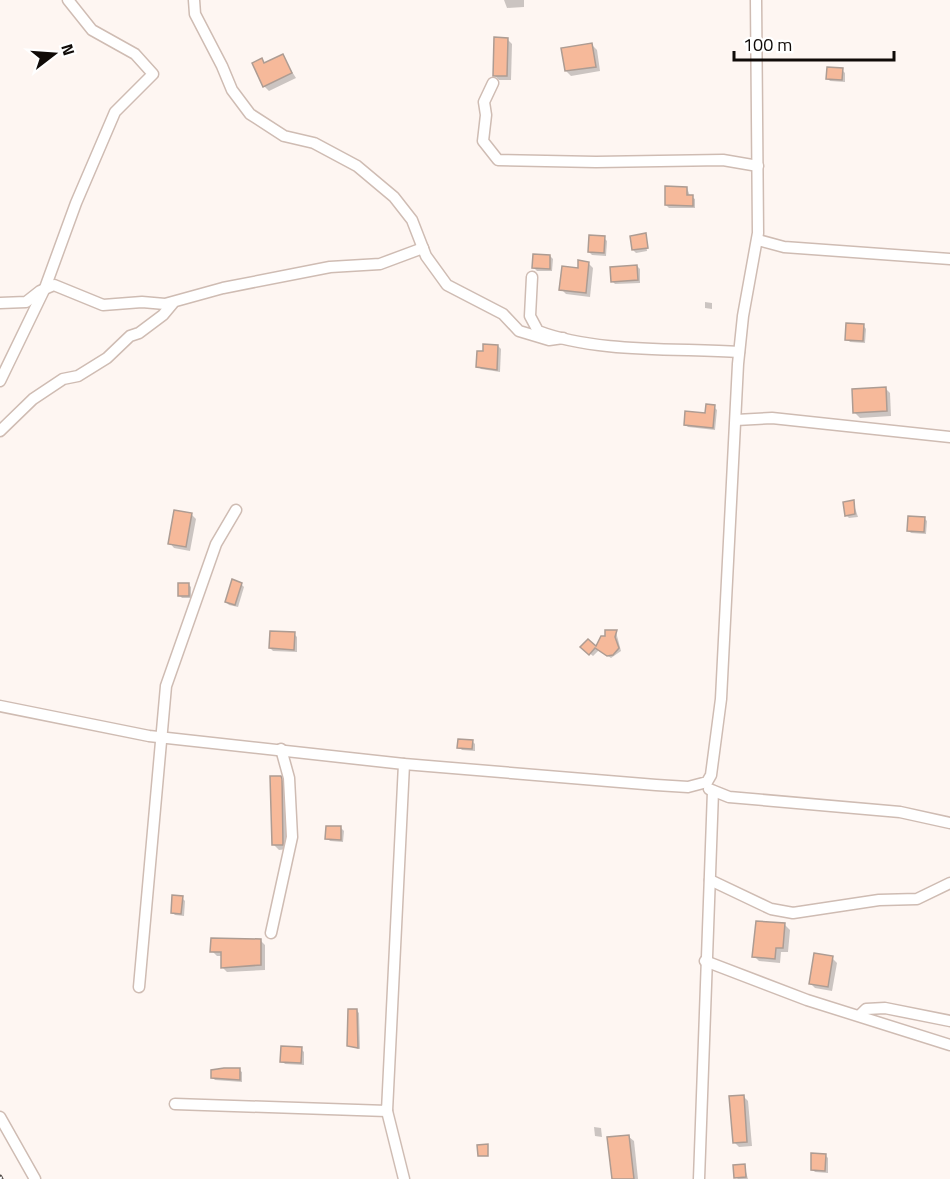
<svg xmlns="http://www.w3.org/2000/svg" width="950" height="1179" font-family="'Titillium Web',sans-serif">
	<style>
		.shadow { fill: #0003 }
		.building { fill: #f6b99a; stroke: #ad9c93; stroke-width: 1.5 }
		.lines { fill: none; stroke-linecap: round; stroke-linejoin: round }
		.street-casing { stroke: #cfbcb3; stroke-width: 13 }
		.street { stroke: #fff; stroke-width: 10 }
		.rail-casing { stroke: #504a47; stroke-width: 5 }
		.rail { stroke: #fff; stroke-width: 3; stroke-dasharray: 9; stroke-linecap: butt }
	</style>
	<rect width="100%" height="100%" fill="#fef6f2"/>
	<g class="shadow">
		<polygon points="504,0 524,0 524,7 507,8"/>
		<polygon points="507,39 512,44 511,80 499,80 494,75"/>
		<polygon points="592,45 597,50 600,71 571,76 566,71"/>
		<polygon points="282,56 296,78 269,91 264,86 262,60 265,64"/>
		<polygon points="842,70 845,73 845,82 830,81 827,78"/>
		<polygon points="687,188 690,196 695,199 695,208 669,208 666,205"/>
		<polygon points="645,235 647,251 636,253 633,250"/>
		<polygon points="604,238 607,241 606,256 592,255 589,252"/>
		<polygon points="550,256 553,259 552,271 537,271 534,268"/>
		<polygon points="588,263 593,268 590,297 566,294 561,289"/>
		<polygon points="637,266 640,269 640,283 615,284 612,281"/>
		<polygon points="705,302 712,303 712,309 705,308"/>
		<polygon points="863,325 866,329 865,343 850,342 847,339"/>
		<polygon points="498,346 501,349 500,372 481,369 478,366 484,353"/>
		<polygon points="885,388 890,393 891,416 860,418 855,413"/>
		<polygon points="714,407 717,410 715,430 688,427 685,424 707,414"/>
		<polygon points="853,502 858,517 849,518 846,515"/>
		<polygon points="191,514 196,519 190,551 174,548 170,543"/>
		<polygon points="924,518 927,521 926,534 911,533 908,530"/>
		<polygon points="188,584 191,587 191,598 182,598 179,595"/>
		<polygon points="241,584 244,587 238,607 229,605 226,602"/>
		<polygon points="616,632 621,651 611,658 599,650 593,656 582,647 588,641 596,648 606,637"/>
		<polygon points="294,634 297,637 297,652 273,651 270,648"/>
		<polygon points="472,741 475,744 475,751 462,750 459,747"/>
		<polygon points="280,777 286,785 287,849 279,850 274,845"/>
		<polygon points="341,828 344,831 343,842 330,841 327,838"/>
		<polygon points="182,898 185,901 184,916 175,915 172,912"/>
		<polygon points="785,925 790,930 788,952 781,952 780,963 759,961 754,956"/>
		<polygon points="260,940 265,945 265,970 227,972 222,967 222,956 217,956 212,951"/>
		<polygon points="832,958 837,963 832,991 815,988 810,983"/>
		<polygon points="357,1011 359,1013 360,1049 348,1046"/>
		<polygon points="301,1049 304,1052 304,1065 285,1064 282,1061"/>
		<polygon points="239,1070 242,1072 242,1082 215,1080 213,1078"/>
		<polygon points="743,1096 748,1101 752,1146 739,1147 734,1142"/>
		<polygon points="594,1127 601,1128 602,1137 595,1136"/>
		<polygon points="629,1137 634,1141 638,1179 614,1179"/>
		<polygon points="825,1155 828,1158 828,1173 815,1172 812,1169"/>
		<polygon points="744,1165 748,1179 738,1179 736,1177"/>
	</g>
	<g class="building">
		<polygon points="494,37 508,38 507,76 493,76"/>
		<polygon points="592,43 596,67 565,71 561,48"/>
		<polygon points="283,54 292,73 263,87 252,63 262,58 264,63"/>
		<polygon points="827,67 843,68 842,80 826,79"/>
		<polygon points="665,186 687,187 687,195 693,195 693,206 665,205"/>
		<polygon points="646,233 648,248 632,250 630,236"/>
		<polygon points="589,235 605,236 604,253 588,252"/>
		<polygon points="533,254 550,255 550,269 532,268"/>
		<polygon points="578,260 589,262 586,293 559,290 562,266 578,268"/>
		<polygon points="637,265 638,280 611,282 610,267"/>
		<polygon points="846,323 864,324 863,341 845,340"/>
		<polygon points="483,344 498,345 497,370 476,367 477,351 483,351"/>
		<polygon points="886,387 887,411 853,413 852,389"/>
		<polygon points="706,404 715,405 713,428 684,425 685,411 705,413"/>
		<polygon points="854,500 855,514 845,516 843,502"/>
		<polygon points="174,510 192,513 186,547 168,544"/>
		<polygon points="908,516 925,517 924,532 907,531"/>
		<polygon points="232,579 242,583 235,605 225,602"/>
		<rect x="178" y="583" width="11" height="13"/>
		<polygon points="605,630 617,630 615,637 619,648 613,655 607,656 595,648 589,655 580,647 588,639 596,646 601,636 605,636"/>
		<polygon points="270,631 295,632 294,650 269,648"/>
		<polygon points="458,739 473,740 472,749 457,748"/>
		<polygon points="270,776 281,776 282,779 283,845 272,845"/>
		<polygon points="326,826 341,826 341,840 325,839"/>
		<polygon points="172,895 183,896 181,914 171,913"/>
		<polygon points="756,921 785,923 783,948 776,948 775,959 752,957"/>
		<polygon points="211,938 261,939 261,965 221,968 221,952 210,952"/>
		<polygon points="814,953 833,956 828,987 809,984"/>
		<polygon points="348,1009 357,1009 358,1048 347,1046"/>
		<polygon points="281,1046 302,1047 301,1063 280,1062"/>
		<polygon points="224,1068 240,1068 240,1080 211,1078 211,1070"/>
		<polygon points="744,1095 747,1142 733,1143 729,1096"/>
		<polygon points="629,1135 634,1179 612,1179 607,1137"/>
		<polygon points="488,1144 488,1156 478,1156 477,1145"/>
		<polygon points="811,1153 826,1154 825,1171 811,1170"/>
		<polygon points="745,1164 746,1177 734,1178 733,1165"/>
	</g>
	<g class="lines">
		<g class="street-casing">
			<g id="street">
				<polyline points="194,0 195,14 222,66 232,90 250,114 284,136 314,143 357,166 394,197 412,220 426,256 447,285 503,314 519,331 549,340 563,338"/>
				<polyline points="493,83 484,102 486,115 483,141 498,160 596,162 723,160 758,166"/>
				<polyline points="758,240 784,247 950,259"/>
				<path d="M532,277L530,316L538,331C595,353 677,348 739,352"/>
				<polyline points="0,303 26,302 40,291 54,285 103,305 142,302 165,304 223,288 330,267 380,264 423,248"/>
				<polyline points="0,381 45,288 76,203 115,112 153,74 135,54 92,30 68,0"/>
				<polyline points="736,420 772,418 950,437"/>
				<polyline points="0,431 33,399 63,379 78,376 107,358 130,336 139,333 163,315 173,303"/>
				<polyline points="0,706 149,736 404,764 656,785 688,787 707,782 711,775 721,699 738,364 743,316 758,233 756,0"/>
				<polyline points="709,789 729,797 900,812 950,823"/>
				<polyline points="710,880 771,909 793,913 879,900 917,899 950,883"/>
				<polyline points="271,933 292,837 289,778 281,749"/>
				<polyline points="705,961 807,1000 950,1045"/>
				<polyline points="139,987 166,686 216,544 236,510"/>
				<polyline points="860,1015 866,1009 885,1008 950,1021"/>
				<polyline points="175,1104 387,1111 404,764"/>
				<polyline points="387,1111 404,1179"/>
				<polyline points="0,1117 35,1179"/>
				<polyline points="699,1179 713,791"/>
			</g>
		</g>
		<use href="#street" class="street"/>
		<g class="rail-casing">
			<polyline id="rail" points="0,1177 1,1179"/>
		</g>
		<use href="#rail" class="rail"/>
	</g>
	<g transform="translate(54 54) rotate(73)" stroke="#ffffff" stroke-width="4.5" paint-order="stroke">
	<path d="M0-4.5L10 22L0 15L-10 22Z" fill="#100b08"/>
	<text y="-9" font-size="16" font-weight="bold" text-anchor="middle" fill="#100b08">N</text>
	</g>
	<path d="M734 51v9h160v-9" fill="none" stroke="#100b08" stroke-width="3"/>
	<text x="743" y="51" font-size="18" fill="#100b08" stroke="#ffffff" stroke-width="4.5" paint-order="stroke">100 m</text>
</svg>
